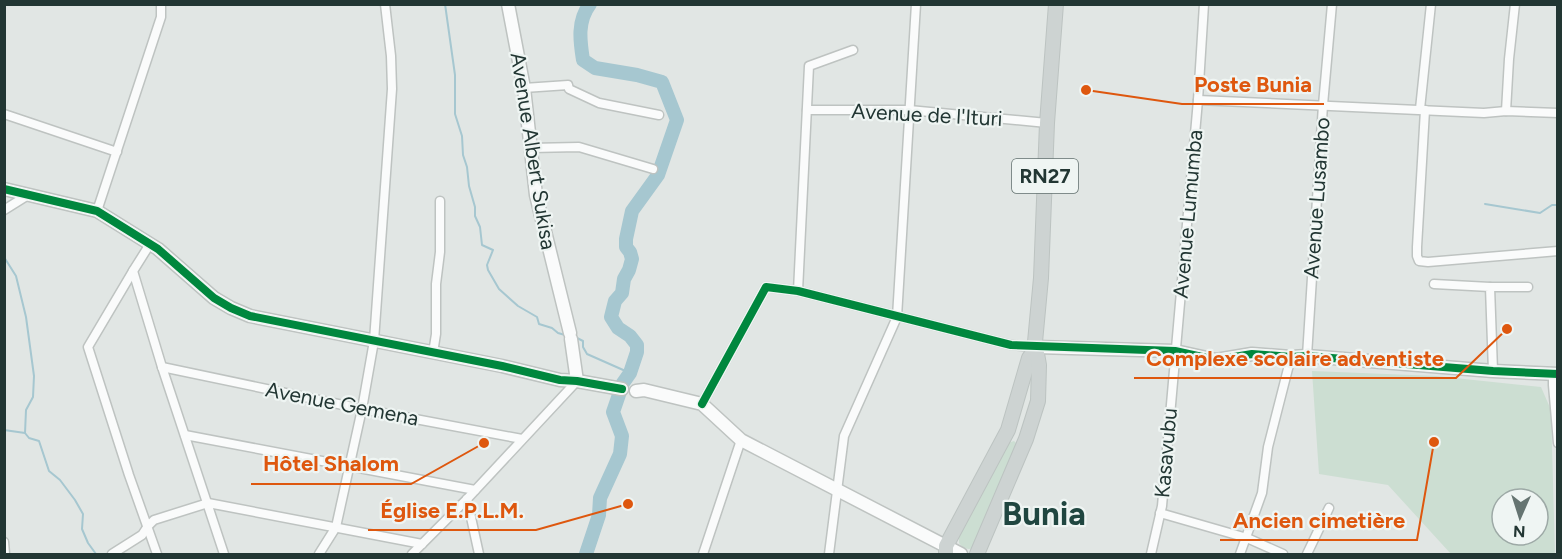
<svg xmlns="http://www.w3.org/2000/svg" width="1562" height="559" font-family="Figtree,sans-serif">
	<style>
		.green { fill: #ccded2; fill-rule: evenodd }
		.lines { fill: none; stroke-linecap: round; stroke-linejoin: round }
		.stream { stroke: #a6c7d0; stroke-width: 2 }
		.river { stroke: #a6c7d0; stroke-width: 14 }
		.street-casing { stroke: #bec3c1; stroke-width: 11 }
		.secondary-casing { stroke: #bec3c1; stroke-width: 15 }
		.primary-casing { stroke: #bcc3c1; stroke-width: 16 }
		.street { stroke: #fafbfb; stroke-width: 8 }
		.secondary { stroke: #fafbfb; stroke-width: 12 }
		.primary { stroke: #cdd3d2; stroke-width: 14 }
		.cycleway-casing { stroke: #eff5f3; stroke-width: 11 }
		.cycleway { stroke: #00873e; stroke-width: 8 }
		.labels { text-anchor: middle; stroke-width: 4.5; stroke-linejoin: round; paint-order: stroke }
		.shield { fill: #eff5f3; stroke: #606f6d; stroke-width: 1.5 }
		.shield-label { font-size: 20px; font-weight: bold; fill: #223633 }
		.street-label { font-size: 21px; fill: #223633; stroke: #eff5f3 }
		.town-label { font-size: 33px; font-weight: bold; fill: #204640; stroke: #eff5f3 }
		.leader { fill: none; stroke: #de570e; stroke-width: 2 }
		.callout-dot { fill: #de570e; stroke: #eff5f3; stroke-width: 2 }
		.callout-label { font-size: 22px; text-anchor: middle; font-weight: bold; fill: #de570e; stroke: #eff5f3; stroke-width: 4.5; stroke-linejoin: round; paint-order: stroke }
	</style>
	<rect width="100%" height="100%" fill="#e1e6e4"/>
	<g class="green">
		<path d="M1312,371L1436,376L1541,387L1551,410L1555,554H1451L1388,485L1319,474ZM1502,499H1538V535H1502Z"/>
		<path d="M1014,441L1017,444L975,548C967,550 964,549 959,543V534L1008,443Z"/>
	</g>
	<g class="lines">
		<g class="stream">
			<polyline points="445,4 455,75 455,114 462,136 463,155 467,167 469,186 475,207 475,216 480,227 482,245 493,250 487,265 488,270 499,289 518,306 537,317 539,324 552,328 558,333 565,335"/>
			<polyline points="1485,204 1540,213 1552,205 1558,205"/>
			<polyline points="4,257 16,276 26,317 34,376 33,397 26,410 25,433"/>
			<polyline points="577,338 583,341 583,347 587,354 630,373"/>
			<polyline points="4,430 25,433 29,438 39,441 49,471 60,480 75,500 83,514 82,529 88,543 96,554"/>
		</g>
		<path class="river" d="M586,554L599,515L600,498L620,454L622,436L613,412L623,383L630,373L637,352V345L630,336L618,328L611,317L615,301L622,293L624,279L629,270L632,259L630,252L626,247V239L632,211L658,175L677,120L662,82L637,75L595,68L583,60C580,41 577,21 590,4"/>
		<g class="street-casing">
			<g id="street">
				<polyline points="524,88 568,85 569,89 599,103 659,115"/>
				<polyline points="1198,100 1484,113 1506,111 1558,113"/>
				<polyline points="1420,109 1431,4"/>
				<polyline points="807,110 909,110 1047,123"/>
				<polyline points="1425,110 1417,247 1417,256 1419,261 1428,262 1558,251"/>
				<polyline points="1506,111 1509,59 1515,4"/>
				<polyline points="4,114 117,152"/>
				<polyline points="530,148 579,147 653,169"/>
				<polyline points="4,210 28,195"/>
				<polyline points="97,211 161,17 161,4"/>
				<polyline points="150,244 133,271 162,367 224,554"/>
				<polyline points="133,271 88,347 129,475 157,554"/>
				<polyline points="1434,284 1490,287 1493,371"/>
				<polyline points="1490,287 1528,287"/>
				<polyline points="798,291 809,66 853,50"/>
				<polyline points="433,353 436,334 436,284 440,252 440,201"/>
				<polyline points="1307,356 1323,105 1332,4"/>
				<polyline points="162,367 362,409 522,439"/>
				<polyline points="1553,374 1553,385 1558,443"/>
				<polyline points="702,404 766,287 798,291 1011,345 1037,347"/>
				<polyline points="185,435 475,490"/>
				<polyline points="467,499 479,554"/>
				<polyline points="1160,513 1247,538 1283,554"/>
				<polyline points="4,542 5,554"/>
				<polyline points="112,554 142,535 148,526 154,520 208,503 422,544"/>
				<polyline points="319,554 336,527 362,409 374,341 392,89 391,56 385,4"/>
				<polyline points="412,554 467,499 577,381"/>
				<polyline points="703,554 741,440"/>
				<polyline points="829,554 844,436 897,317 916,4"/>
				<polyline points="1151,554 1162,506 1198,100 1204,4"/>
				<polyline points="1240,554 1262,493 1268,447 1291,357"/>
				<polyline points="1307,554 1329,508"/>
			</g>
		</g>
		<g class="secondary-casing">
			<g id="secondary">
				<polyline points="508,4 524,88 536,195 570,333"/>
				<polyline points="4,189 97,211 158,249 214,298 231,308 250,316 502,366 560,380 577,381 622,389"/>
				<polyline points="571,339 577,381"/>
				<polyline points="1037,347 1175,351 1216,360 1252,354 1291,357 1307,356 1493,371 1558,374"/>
				<polyline points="636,391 644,390 702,404 741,440 961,554"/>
			</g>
		</g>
		<g class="primary-casing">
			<g id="primary">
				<polyline points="946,554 946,546 1008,430 1029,358 1037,347"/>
				<polyline points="977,554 1026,439 1038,401 1039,365 1035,342 1041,278 1047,123 1056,4"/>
			</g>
		</g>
		<use href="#street" class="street"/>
		<use href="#secondary" class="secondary"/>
		<use href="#primary" class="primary"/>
		<g class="cycleway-casing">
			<g id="cycleway">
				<polyline points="4,189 97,211 158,249 214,298 231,308 250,316 502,366 560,380 577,381 622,389"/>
				<polyline points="702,404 766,287 798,291 1011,345 1175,351 1216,360 1252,354 1291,357 1307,356 1493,371 1558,374"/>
			</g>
		</g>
		<use href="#cycleway" class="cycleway"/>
	</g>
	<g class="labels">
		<rect class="shield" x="1012" y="159" width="66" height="34" rx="4.5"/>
		<g class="shield-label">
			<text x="1045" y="183">RN27</text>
		</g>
		<g class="street-label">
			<text transform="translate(927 115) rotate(3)" y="7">Avenue de l'Ituri</text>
			<text transform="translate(533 151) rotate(81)" y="7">Avenue Albert Sukisa</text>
			<text transform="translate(1317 198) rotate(-86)" y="7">Avenue Lusambo</text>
			<text transform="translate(1188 214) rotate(-85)" y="7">Avenue Lumumba</text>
			<text transform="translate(342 404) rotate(11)" y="7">Avenue Gemena</text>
			<text transform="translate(1166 453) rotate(-85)" y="7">Kasavubu</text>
		</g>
		<g class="town-label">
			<text x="1044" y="525">Bunia</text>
		</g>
	</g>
	<path class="leader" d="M1086 90L1182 104H1324M1507 329L1456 378H1134M484 443L411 484H251M628 504L536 530H368M1434 442L1417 540H1220"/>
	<g class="callout-dot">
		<circle cx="1086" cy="90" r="6"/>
		<circle cx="1507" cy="329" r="6"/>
		<circle cx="484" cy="443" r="6"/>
		<circle cx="628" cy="504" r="6"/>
		<circle cx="1434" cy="442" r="6"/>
	</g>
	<g class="callout-label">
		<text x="1253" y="92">Poste Bunia</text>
		<text x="1295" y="366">Complexe scolaire adventiste</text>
		<text x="331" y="471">Hôtel Shalom</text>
		<text x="452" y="518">Église E.P.L.M.</text>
		<text x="1319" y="528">Ancien cimetière</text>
	</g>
	<rect width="1562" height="559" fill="none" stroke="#223633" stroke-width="12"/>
	<g transform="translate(1520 517) rotate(183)"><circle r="28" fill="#eff5f3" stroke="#9da9a6" stroke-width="1.5"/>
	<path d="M0-4.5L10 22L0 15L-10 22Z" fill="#657471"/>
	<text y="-9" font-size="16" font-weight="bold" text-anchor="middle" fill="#223633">N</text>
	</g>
</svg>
